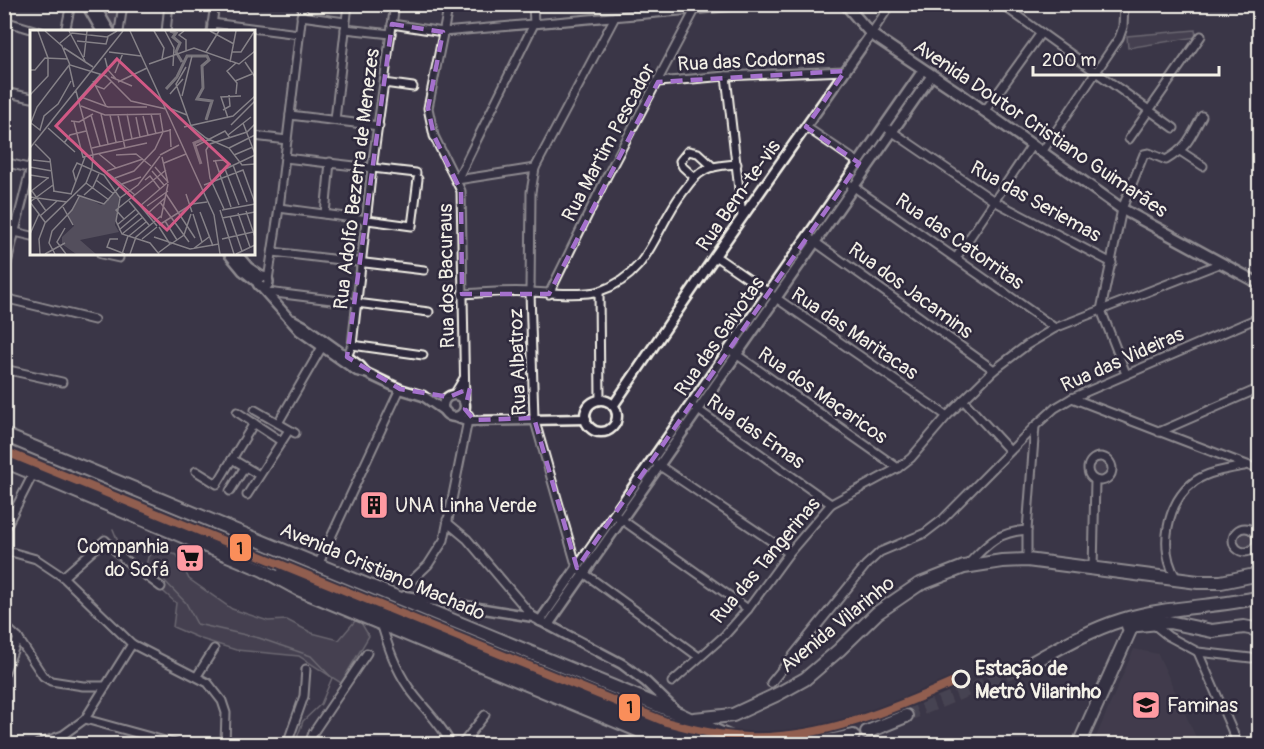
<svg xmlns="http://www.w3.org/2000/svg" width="1264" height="749" font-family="Pangolin,sans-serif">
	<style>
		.built { fill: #484352 }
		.green { fill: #534e5c; stroke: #a4a0a2; stroke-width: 1.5 }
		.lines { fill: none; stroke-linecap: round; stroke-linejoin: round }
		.stream { stroke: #aaa6a7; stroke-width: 1.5 }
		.trunk-tunnel { stroke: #57525f; stroke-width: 12; stroke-dasharray: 12 6; stroke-linecap: butt }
		.minor-casing { stroke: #f4f1e8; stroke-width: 11 }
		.tertiary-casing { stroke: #f4f1e8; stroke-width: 13 }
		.secondary-casing { stroke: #f4f1e8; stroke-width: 14 }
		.trunk-casing { stroke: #f4f1e8; stroke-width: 16 }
		.minor { stroke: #2f2a3d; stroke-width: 7 }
		.tertiary { stroke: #2f2a3d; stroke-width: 8 }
		.secondary { stroke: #2f2a3d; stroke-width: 9 }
		.trunk { stroke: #2f2a3d; stroke-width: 12 }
		.tram { stroke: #f4f1e8; stroke-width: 1.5 }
		.trunk-bridge-casing { stroke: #f4f1e8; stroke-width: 16; stroke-linecap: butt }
		.trunk-bridge { stroke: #2f2a3d; stroke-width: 12 }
		.metro-1-casing { stroke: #2f2a3d; stroke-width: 12 }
		.metro-1 { stroke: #fa8e5a; stroke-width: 8 }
		.marked { fill: none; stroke: #a571cd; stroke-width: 4.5; stroke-dasharray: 12 8; stroke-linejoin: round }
		.stop-dot { fill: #2f2a3d; stroke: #f4f1e8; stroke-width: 3 }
		.labels { text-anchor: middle; stroke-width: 5; stroke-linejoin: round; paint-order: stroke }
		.street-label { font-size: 20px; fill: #f4f1e8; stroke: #2f2a3d }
		.poi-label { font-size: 20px; fill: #f4f1e8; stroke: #2f2a3d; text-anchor: start }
		.stop-label { font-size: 20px; font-weight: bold; fill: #f4f1e8; stroke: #2f2a3d; text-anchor: start }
		.inset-river { fill: none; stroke: #78747b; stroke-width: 3 }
		.inset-road { fill: none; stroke: #858187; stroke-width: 1.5 }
		.view { fill: #d15985; fill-opacity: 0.15; stroke: #d15985; stroke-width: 3 }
		.inset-edge { fill: none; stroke: #f4f1e8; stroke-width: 3 }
		.line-badge { stroke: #2f2a3d; stroke-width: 2 }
		.pale-badge-label { font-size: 16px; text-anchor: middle; font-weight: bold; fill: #111 }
	</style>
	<rect width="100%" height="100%" fill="#3b3647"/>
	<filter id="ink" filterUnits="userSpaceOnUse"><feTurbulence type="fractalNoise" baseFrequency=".0167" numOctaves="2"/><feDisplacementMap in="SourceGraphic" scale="12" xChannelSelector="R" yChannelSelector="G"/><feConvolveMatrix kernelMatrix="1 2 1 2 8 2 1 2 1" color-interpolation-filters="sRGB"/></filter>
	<g filter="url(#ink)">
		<polygon class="built" points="1134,649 1158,654 1199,744 1093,744"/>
		<g class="green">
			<polygon points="100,5 120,5 117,31 115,31"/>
			<polygon points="1195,30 1196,37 1128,48 1127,36"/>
			<circle cx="1099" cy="469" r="10"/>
			<circle cx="1245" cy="540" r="10"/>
			<polygon points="154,549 177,555 189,579 232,609 268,621 287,620 312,633 339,640 355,621 360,621 369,636 341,683 299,656 236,650 201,639 173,627 176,603 144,574 148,557"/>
		</g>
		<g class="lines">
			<polyline class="stream" points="113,529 122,552 162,578 186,603 197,624 259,638 311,656 332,678 321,704 303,721 295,744"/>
			<g class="trunk-tunnel">
				<polyline points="906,716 1026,666"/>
				<polyline points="736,743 756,744"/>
			</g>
			<g class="minor-casing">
				<g id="minor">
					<polyline points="449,4 428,108 434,136 461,191 465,403"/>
					<polyline points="1001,4 1174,128"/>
					<polyline points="301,16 345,22"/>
					<polyline points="615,17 535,168 531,192 530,292 534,418 577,568 699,657"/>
					<polyline points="4,21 41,32"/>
					<polyline points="212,23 299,34"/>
					<polyline points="392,24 443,32 759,4"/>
					<polyline points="345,29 391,34"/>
					<polyline points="65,32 71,4"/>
					<polyline points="119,32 123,4"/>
					<polyline points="166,32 169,4"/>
					<polyline points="211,32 215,4"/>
					<polyline points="871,34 891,4"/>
					<polyline points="726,76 742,216"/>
					<polyline points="658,82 726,76 845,71"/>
					<polyline points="384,83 413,87"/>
					<polyline points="4,92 32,98"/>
					<polyline points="984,112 1041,33"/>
					<polyline points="290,115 379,126"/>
					<polyline points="335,120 348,4"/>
					<polyline points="884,126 994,201 1112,263"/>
					<polyline points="806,127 859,163"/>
					<polyline points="254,136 287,140"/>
					<polyline points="1129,139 1201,36"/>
					<polyline points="1180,151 1203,166"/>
					<polyline points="1042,152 1119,38 1123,27 1124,4"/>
					<polyline points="285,158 416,173"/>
					<polyline points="4,162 32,169"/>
					<polyline points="694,177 683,167 680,161 688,151 698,153 713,167"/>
					<polyline points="457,180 534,24 533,4"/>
					<polyline points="457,180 535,168"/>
					<polyline points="851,185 1055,328"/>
					<polyline points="279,208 412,226 418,179"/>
					<polyline points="325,214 330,162"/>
					<polyline points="15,232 32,236"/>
					<polyline points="808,237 994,370"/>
					<polyline points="273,252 424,270"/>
					<polyline points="101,254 119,258"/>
					<polyline points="715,256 947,416"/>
					<polyline points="956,258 1032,145"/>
					<polyline points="4,275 32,163"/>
					<polyline points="268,280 279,208 303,4"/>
					<polyline points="599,291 600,400"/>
					<polyline points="267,292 429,312"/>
					<path d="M462,294C485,293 509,290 531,292C550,293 582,296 600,291C651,274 654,229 683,192C690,183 695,175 705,170C714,165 727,165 737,164"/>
					<polyline points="549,294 606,178 697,6"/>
					<polyline points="4,298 94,320"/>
					<path d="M1101,310L1122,209L1144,154L1149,153L1166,160C1188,147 1190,138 1202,116"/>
					<polyline points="1101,310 1126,374"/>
					<polyline points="352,345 423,355"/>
					<polyline points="733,352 898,468"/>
					<polyline points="347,357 352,345 372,168 395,4"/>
					<polyline points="4,369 62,382"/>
					<polyline points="451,396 455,393 464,378"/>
					<polyline points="1072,398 1260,470"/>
					<polyline points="963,400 1009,450"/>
					<polyline points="691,405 831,504"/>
					<polyline points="255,410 295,433"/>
					<polyline points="237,412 281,441"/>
					<polyline points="278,423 322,347"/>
					<polyline points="1159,432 1260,388"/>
					<circle cx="1100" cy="469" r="12"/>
					<polyline points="232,459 259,475"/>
					<polyline points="657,464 789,553"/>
					<polyline points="196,471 217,484 254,423"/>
					<polyline points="230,491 245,467"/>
					<polyline points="247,495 289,430"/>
					<polyline points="618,517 748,609"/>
					<polyline points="447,520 449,524 467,539 533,617"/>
					<circle cx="1245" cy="540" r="12"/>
					<polyline points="4,531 33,474"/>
					<polyline points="4,550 36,559 63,577 132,644 208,683 222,701 226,713 225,744"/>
					<polyline points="1027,560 1027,530 1035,426"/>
					<polyline points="318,565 400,389"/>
					<path d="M967,565C987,545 996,532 1027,530"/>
					<polyline points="1093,569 1095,481"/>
					<polyline points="63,577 105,540 125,560 161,587"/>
					<path d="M1177,579C1158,550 1166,502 1195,481C1208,472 1228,469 1244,466"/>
					<polyline points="410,582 428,565 444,540 469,415"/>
					<path d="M381,623C388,646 395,668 409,688C422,707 441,723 451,744"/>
					<polyline points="1153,624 1168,636 1198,652 1251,658"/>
					<polyline points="4,625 18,638 43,676 51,681 83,686 106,686"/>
					<polyline points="1198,652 1238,744"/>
					<polyline points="4,674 18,638"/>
					<polyline points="197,676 214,649"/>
					<polyline points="672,682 725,635 748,609 789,553 831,504 898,468 911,458 947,416 994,370 1027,345 1055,328 1221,263"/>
					<polyline points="771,683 866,565 880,552 925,533 942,520 1035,426 1055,408 1072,398 1260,317"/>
					<polyline points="85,719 176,744"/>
					<polyline points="38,744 63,735 85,719 132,644"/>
					<polyline points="287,744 304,696 306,669"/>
					<polyline points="309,744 313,733 367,653"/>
					<polyline points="462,744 485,715"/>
					<polyline points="615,744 638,740 659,744"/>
					<polyline points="1259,744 1260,744"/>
				</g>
			</g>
			<g class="tertiary-casing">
				<g id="tertiary">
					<polyline points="86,4 102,32"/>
					<polyline points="94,4 110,32"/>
					<polyline points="229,254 243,271 258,283"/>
					<polyline points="237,254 248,267 261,276"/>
					<circle cx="263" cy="282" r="5.5"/>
					<polyline points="260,286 300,331 357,371 366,373 400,389 423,396 446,412"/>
					<polyline points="293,320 304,326 360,366 366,373"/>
					<circle cx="454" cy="406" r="11"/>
					<circle cx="601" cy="416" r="16"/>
					<polyline points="613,406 715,256 871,34"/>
					<polyline points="455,417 466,421 586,419"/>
					<polyline points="405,596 533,617 622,664 646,682 674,709"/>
					<polyline points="540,621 923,70"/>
					<polyline points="548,625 932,75"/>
				</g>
			</g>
			<g class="secondary-casing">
				<polyline id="secondary" points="845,4 871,34 959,93 1122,209 1260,284"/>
			</g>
			<g class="trunk-casing">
				<g id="trunk">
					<polyline points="4,435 679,714 715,731"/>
					<polyline points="4,461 263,570 298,589 671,744"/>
					<polyline points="282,575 297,579 661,728 702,740 729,743"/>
					<polyline points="1128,626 1169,622 1212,631 1244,627 1260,630"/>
					<path d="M1026,666C1057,649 1089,630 1122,620C1167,606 1215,608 1260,597"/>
					<polyline points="694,719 733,715 778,694 805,679 839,650 877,613 918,585 964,567 1002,561 1027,560 1198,582 1221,582 1260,574"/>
					<polyline points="867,732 906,716"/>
					<polyline points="803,743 834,740 853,736"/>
					<polyline points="779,744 788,744"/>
					<polyline points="1079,744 1135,619"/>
				</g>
			</g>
			<use href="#minor" class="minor"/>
			<use href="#tertiary" class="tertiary"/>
			<use href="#secondary" class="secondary"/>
			<use href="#trunk" class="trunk"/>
			<g class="tram">
				<polyline points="277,563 363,593"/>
				<polyline points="538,665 592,692"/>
			</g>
			<g class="trunk-bridge-casing">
				<polyline id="trunk-bridge" points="715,731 746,744"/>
			</g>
			<use href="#trunk-bridge" class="trunk-bridge"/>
			<g class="metro-1-casing">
				<path id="metro-1" d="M4,451L666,722C692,729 719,736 747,737C822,740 894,709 961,679"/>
			</g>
			<use href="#metro-1" class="metro-1"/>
		</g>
	</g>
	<path d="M0 0H1264V749H0ZM392,24L443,32L428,108L434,136L461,191L462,294H549L658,82L845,71L806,127L859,163L577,568L534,418L474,420L465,409L470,388L449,397L400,389L347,357Z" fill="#3b3647" fill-opacity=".55" fill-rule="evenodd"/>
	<path class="marked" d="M392,24L443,32L428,108L434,136L461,191L462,294H549L658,82L845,71L806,127L859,163L577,568L534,418L474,420L465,409L470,388L449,397L400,389L347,357Z"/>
	<defs>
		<g id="building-square" transform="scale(1.5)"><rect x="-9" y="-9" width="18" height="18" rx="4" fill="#ff9aa2" stroke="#2f2a3d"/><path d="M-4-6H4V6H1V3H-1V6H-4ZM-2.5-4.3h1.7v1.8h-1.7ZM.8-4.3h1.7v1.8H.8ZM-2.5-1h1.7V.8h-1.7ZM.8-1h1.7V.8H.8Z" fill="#111"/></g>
		<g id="supermarket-square" transform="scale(1.5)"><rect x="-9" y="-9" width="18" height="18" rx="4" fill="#ff9aa2" stroke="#2f2a3d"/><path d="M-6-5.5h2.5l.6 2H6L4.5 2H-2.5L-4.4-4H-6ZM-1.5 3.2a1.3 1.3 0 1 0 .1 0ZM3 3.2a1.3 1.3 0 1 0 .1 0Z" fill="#111"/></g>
		<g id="university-square" transform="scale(1.5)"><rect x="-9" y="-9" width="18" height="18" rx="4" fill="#ff9aa2" stroke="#2f2a3d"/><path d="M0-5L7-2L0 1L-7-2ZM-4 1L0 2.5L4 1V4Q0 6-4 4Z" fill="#111"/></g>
	</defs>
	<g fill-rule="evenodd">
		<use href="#building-square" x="374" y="505"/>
		<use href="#supermarket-square" x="190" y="558"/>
		<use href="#university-square" x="1146" y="705"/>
	</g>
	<circle class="stop-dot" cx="961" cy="679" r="8"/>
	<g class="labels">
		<g class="street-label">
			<text transform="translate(751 60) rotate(-3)" y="7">Rua das Codornas</text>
			<text transform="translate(1041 128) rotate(34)" y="7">Avenida Doutor Cristiano Guimarães</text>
			<text transform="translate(608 142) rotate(-62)" y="7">Rua Martim Pescador</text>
			<text transform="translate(356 179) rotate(-83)" y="7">Rua Adolfo Bezerra de Menezes</text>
			<text transform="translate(738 195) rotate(-55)" y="7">Rua Bem-te-vis</text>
			<text transform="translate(1036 201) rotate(29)" y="7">Rua das Seriemas</text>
			<text transform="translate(960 241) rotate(35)" y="7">Rua das Catorritas</text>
			<text transform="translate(446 276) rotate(-91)" y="7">Rua dos Bacuraus</text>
			<text transform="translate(911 290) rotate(36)" y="7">Rua dos Jacamins</text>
			<text transform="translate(855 333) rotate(34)" y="7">Rua das Maritacas</text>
			<text transform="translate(719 336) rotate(-55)" y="7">Rua das Gaivotas</text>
			<text transform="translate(1122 359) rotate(-24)" y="7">Rua das Videiras</text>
			<text transform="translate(517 362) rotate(-92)" y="7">Rua Albatroz</text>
			<text transform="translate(823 395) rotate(35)" y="7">Rua dos Maçaricos</text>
			<text transform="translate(756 431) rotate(35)" y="7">Rua das Emas</text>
			<text transform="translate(765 560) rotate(-50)" y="7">Rua das Tangerinas</text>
			<text transform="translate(383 571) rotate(23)" y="7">Avenida Cristiano Machado</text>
			<text transform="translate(837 624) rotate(-39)" y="7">Avenida Vilarinho</text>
		</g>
		<g class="poi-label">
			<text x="395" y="512">UNA Linha Verde</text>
			<text x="169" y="553" text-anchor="end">Companhia<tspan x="169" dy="23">do Sofá</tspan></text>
			<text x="1167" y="712">Faminas</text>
		</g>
		<g class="stop-label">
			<text x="975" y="675">Estação de<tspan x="975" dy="23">Metrô Vilarinho</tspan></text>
		</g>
	</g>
	<g transform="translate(30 30)">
		<rect width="225" height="225" fill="#3b3647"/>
		<path d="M86,163L89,168L85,195L89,202L50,210L66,224H46L32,214V207L44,196L38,185L51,165L71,175Z" fill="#534e5c"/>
		<path class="inset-river" d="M140,1L146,3L143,7L150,13L146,22L152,32M136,59L147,47L157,26H177L179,30L172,36L173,58L167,69L182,71L176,90M171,134L164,113L174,109"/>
		<path class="inset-road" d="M15,1L32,16L40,35L76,46L101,71L136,79M39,1L55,31M100,1L184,185L190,224M124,1L134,18L132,29M135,1L144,18L143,36M154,1L149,5L156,10V21M180,1L204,14M47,11L76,14L78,7M30,13L42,3L77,7L87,1M34,18L63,37M79,22L111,26M176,22L189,1M202,22H211L224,2M54,27L57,1M75,28L78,40L86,49M200,32L206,1M215,32L225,47M119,34L164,18L209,34L225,21M39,35L44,57M156,37L146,54L161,96L176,108L199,118L212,135L225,134M0,40H5L15,28L38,29M85,43L93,23M81,47L102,56M63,51L76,76M205,51L222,44M88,52L117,38M66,56L74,59L81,52M140,64L153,49M206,64L207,53L197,41L206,33M0,65L18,46V28L8,1M152,66L162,26M51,67L78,77H117M49,69L70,45M51,76L75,85L131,84M139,78L157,85M193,80L200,76L199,65M71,84L78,114M97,84L102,109M121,84L126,104M61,85L70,116M80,85L86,112M88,85L95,118M113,86L118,105M106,87L110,107M198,88L191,67L211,66M41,91L49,92L63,84M44,92L53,127L117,113M1,93L10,100L14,86L28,74L41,51M213,93L225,124M0,95L7,77L40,34M201,95L225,71M154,97L203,86L225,66M18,98L45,122M140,99L141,117M198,105L221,87M34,113L40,105L56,101M5,114L20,129L24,161M166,116L195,101L200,108M0,118L93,1M62,118L141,100M199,118L225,105M69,124L86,138M86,125L106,124L121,136M130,125L149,115M204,125L223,117M132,127L138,153M3,130L21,132M185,130L201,177M63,131L105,165M183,131L193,130L201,135M134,133L156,124M203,135L217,172M0,137L22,141M125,137L138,152M195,139L209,175M77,141L113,129M122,141L134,155M189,142L225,125M0,145L19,148M85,148L104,141L125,119L133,102L130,84M66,150L84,164M115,150L120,146L130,159M46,152L43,141L47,133L74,145L90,168M56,153L79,170M174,155L213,140L225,173M2,161L16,181M23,161L42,164M0,162L18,148M41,164L55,127M136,164L165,208M156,164L162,182M47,165L74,174L92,154L111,147M54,165L63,157L69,144M0,167L37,172M103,167L127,196M99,171L119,195M0,172L23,155M0,172L15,192M130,172L159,212M110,176L137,153M117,176L138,161M33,177L43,195M194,179L180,148L176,120L180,114L217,102L225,94M190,180L204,224M192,180L225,174M216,181L225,207M170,182L183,216M208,183L220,217M117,184L135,168M163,184L172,212M10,186L27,171M200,186L212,221M131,188L138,154M192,188L225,182M94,189L86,180L136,140M135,191L147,210M87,195L106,179M129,195L162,174L177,172M35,198L27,212L36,224M89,200L109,183M0,204L9,184M92,204L113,187M99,206L116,192M124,207L160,219L189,214M88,209H80L77,217L95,224M112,209L127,197M192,209L223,202M141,214L154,205L161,184M163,219L179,207M128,223L140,214L129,197M10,224L9,209L15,193L56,153L62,138L63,125L46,61M15,224L35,213M25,224L19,213L22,201L42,180L50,165M92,224L98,206M100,224L106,207L131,186M129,224L120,213L92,204L86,191L90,168L108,155L130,126M206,224L225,215"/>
		<path class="view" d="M87,29L199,134L137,200L26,96Z"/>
		<rect width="225" height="225" class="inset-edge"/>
	</g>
	<g class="line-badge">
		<rect x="229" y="533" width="23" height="29" rx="6" fill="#fa8e5a"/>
		<rect x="618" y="693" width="23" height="29" rx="6" fill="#fa8e5a"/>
	</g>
	<g class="pale-badge-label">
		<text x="240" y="554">1</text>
		<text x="630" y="713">1</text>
	</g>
	<rect width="1264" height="749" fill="none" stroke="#2f2a3d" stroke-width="24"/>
	<rect x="12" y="12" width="1240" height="725" fill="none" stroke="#f4f1e8" stroke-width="2" filter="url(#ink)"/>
	<path d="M1033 66v9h186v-9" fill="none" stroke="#f4f1e8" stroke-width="3"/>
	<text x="1042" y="66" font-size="18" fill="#f4f1e8" stroke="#2f2a3d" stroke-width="4.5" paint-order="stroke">200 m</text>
</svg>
